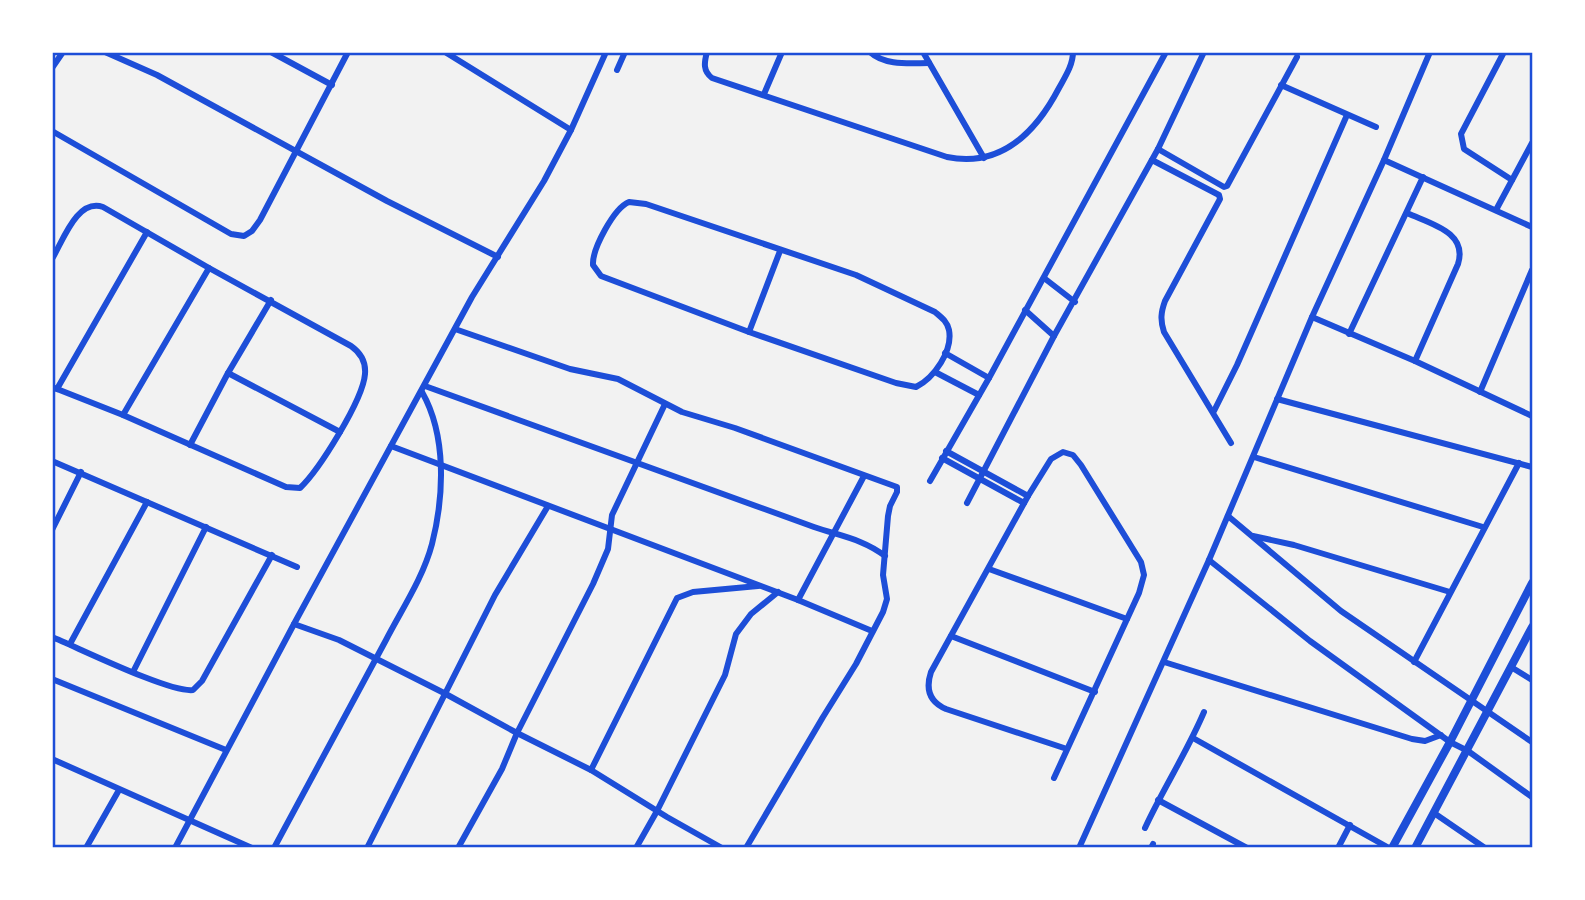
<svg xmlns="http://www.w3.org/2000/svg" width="1585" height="900" font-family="'Archivo Narrow',sans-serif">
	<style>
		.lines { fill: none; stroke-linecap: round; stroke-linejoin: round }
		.minor { stroke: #1d4ed8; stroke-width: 6 }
		.tertiary { stroke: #1d4ed8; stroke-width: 8 }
		.neatline { fill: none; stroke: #1d4ed8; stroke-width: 2.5 }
	</style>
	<rect width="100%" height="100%" fill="#f2f2f2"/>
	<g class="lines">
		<g class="minor">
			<polyline points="105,52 157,75 387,201 498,257"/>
			<polyline points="271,52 332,85"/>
			<polyline points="445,52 571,130"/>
			<path d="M707,52C704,63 703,71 712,78L947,157C1001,168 1036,132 1059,88C1065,77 1073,65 1073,52"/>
			<path d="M870,52C885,66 910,63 929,63"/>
			<polyline points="923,52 984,158"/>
			<polyline points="1504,52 1461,134 1464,149 1512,180"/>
			<polyline points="52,68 63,52"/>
			<polyline points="617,70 625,52"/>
			<polyline points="1281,85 1376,127"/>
			<polyline points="764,94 782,52"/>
			<polyline points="52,131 231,234 244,236 252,231 260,220 348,52"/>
			<polyline points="1158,149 1224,187 1227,186 1297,57"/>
			<path d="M1152,160L1219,195L1220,199L1165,301C1161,312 1160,320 1164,332L1231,443"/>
			<polyline points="1384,160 1532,227"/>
			<path d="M629,202L646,204L856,275L935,312C941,317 947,321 949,330C953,351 934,378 916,387L896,383L749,332L601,276L593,265C592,249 614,208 629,202Z"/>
			<polyline points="1496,210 1532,143"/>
			<path d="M1407,213C1431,224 1468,232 1458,264L1415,361"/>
			<path d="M52,259C63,241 77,198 103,207L209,268L351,346C361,353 366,362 365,374C363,400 319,470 300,488L286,487L123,415L52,387"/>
			<polyline points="1044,278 1075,302"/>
			<polyline points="1025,310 1054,336"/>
			<polyline points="1312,317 1415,361 1532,416"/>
			<polyline points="455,329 570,369 618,379 682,412 735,428 897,487 897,492 890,506 888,516 883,575 887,599 883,612 856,664 823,717 746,848"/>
			<polyline points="749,332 780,251"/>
			<polyline points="1349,334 1423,177"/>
			<polyline points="945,353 989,378"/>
			<polyline points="935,372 979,395"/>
			<polyline points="228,373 340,432"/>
			<path d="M425,386L814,527C840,536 863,539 885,556"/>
			<polyline points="57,389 147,232"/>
			<polyline points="1480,392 1532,270"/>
			<polyline points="1277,399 1532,467"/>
			<polyline points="1214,411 1237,365 1347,115"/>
			<polyline points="123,415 209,268"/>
			<polyline points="190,445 228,373 271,300"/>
			<polyline points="391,446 798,600 872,631"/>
			<polyline points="946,451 1028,496"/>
			<polyline points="1254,457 1483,527"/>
			<polyline points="942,458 1024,503"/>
			<polyline points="52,461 297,567"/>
			<polyline points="930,481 989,378 1166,52"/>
			<polyline points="967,503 1054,336 1158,149 1204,52"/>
			<polyline points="1228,516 1341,611 1532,742"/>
			<polyline points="52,530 81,472"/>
			<polyline points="1253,536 1294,545 1450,592"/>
			<polyline points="1209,560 1310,641 1450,742 1468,751 1532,797"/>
			<polyline points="989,569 1127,619"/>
			<polyline points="798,600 864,476"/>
			<polyline points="294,624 339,640 444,693 517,733 591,770 667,817 722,848"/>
			<polyline points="951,636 1095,692"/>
			<path d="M52,637C79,648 170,693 193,690L202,681L272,555"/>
			<polyline points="70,644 147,502"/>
			<polyline points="1164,662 1412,739 1425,741 1441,735"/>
			<polyline points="1414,662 1519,463"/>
			<polyline points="1511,667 1532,680"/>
			<polyline points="133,672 206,527"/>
			<polyline points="52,679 226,750"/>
			<polyline points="1193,738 1389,848"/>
			<polyline points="52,759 252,848"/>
			<polyline points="591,770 677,598 693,592 758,586"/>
			<path d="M1054,778L1139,593L1144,575L1141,562L1081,465L1073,455L1063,452L1051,459L1028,496L931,672C925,690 930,702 946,709L1067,749"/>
			<polyline points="1158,800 1247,848"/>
			<polyline points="1434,813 1485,848"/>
			<path d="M1145,828C1163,789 1187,752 1204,712"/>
			<polyline points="86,848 119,790"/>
			<polyline points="175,848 294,624 472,297 544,181 571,130 606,52"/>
			<path d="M274,848C311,778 349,710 386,640C402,609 423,578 432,544C444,497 447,436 422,392"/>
			<polyline points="367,848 495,595 548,506"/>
			<polyline points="458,848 502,769 517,733 593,584 608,549 612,515 665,404"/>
			<polyline points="636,848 657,811 725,675 736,634 751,614 778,592"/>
			<polyline points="1079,848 1209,560 1312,317 1384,160 1430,52"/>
			<polyline points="1151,848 1153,844"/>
			<polyline points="1338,848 1350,825"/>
		</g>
		<g class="tertiary">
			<polyline points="1392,848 1450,742 1532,583"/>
			<polyline points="1415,848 1532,627"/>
		</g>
	</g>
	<rect width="1585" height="900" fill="none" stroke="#ffffff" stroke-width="108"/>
	<rect x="54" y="54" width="1477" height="792" class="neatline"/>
</svg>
